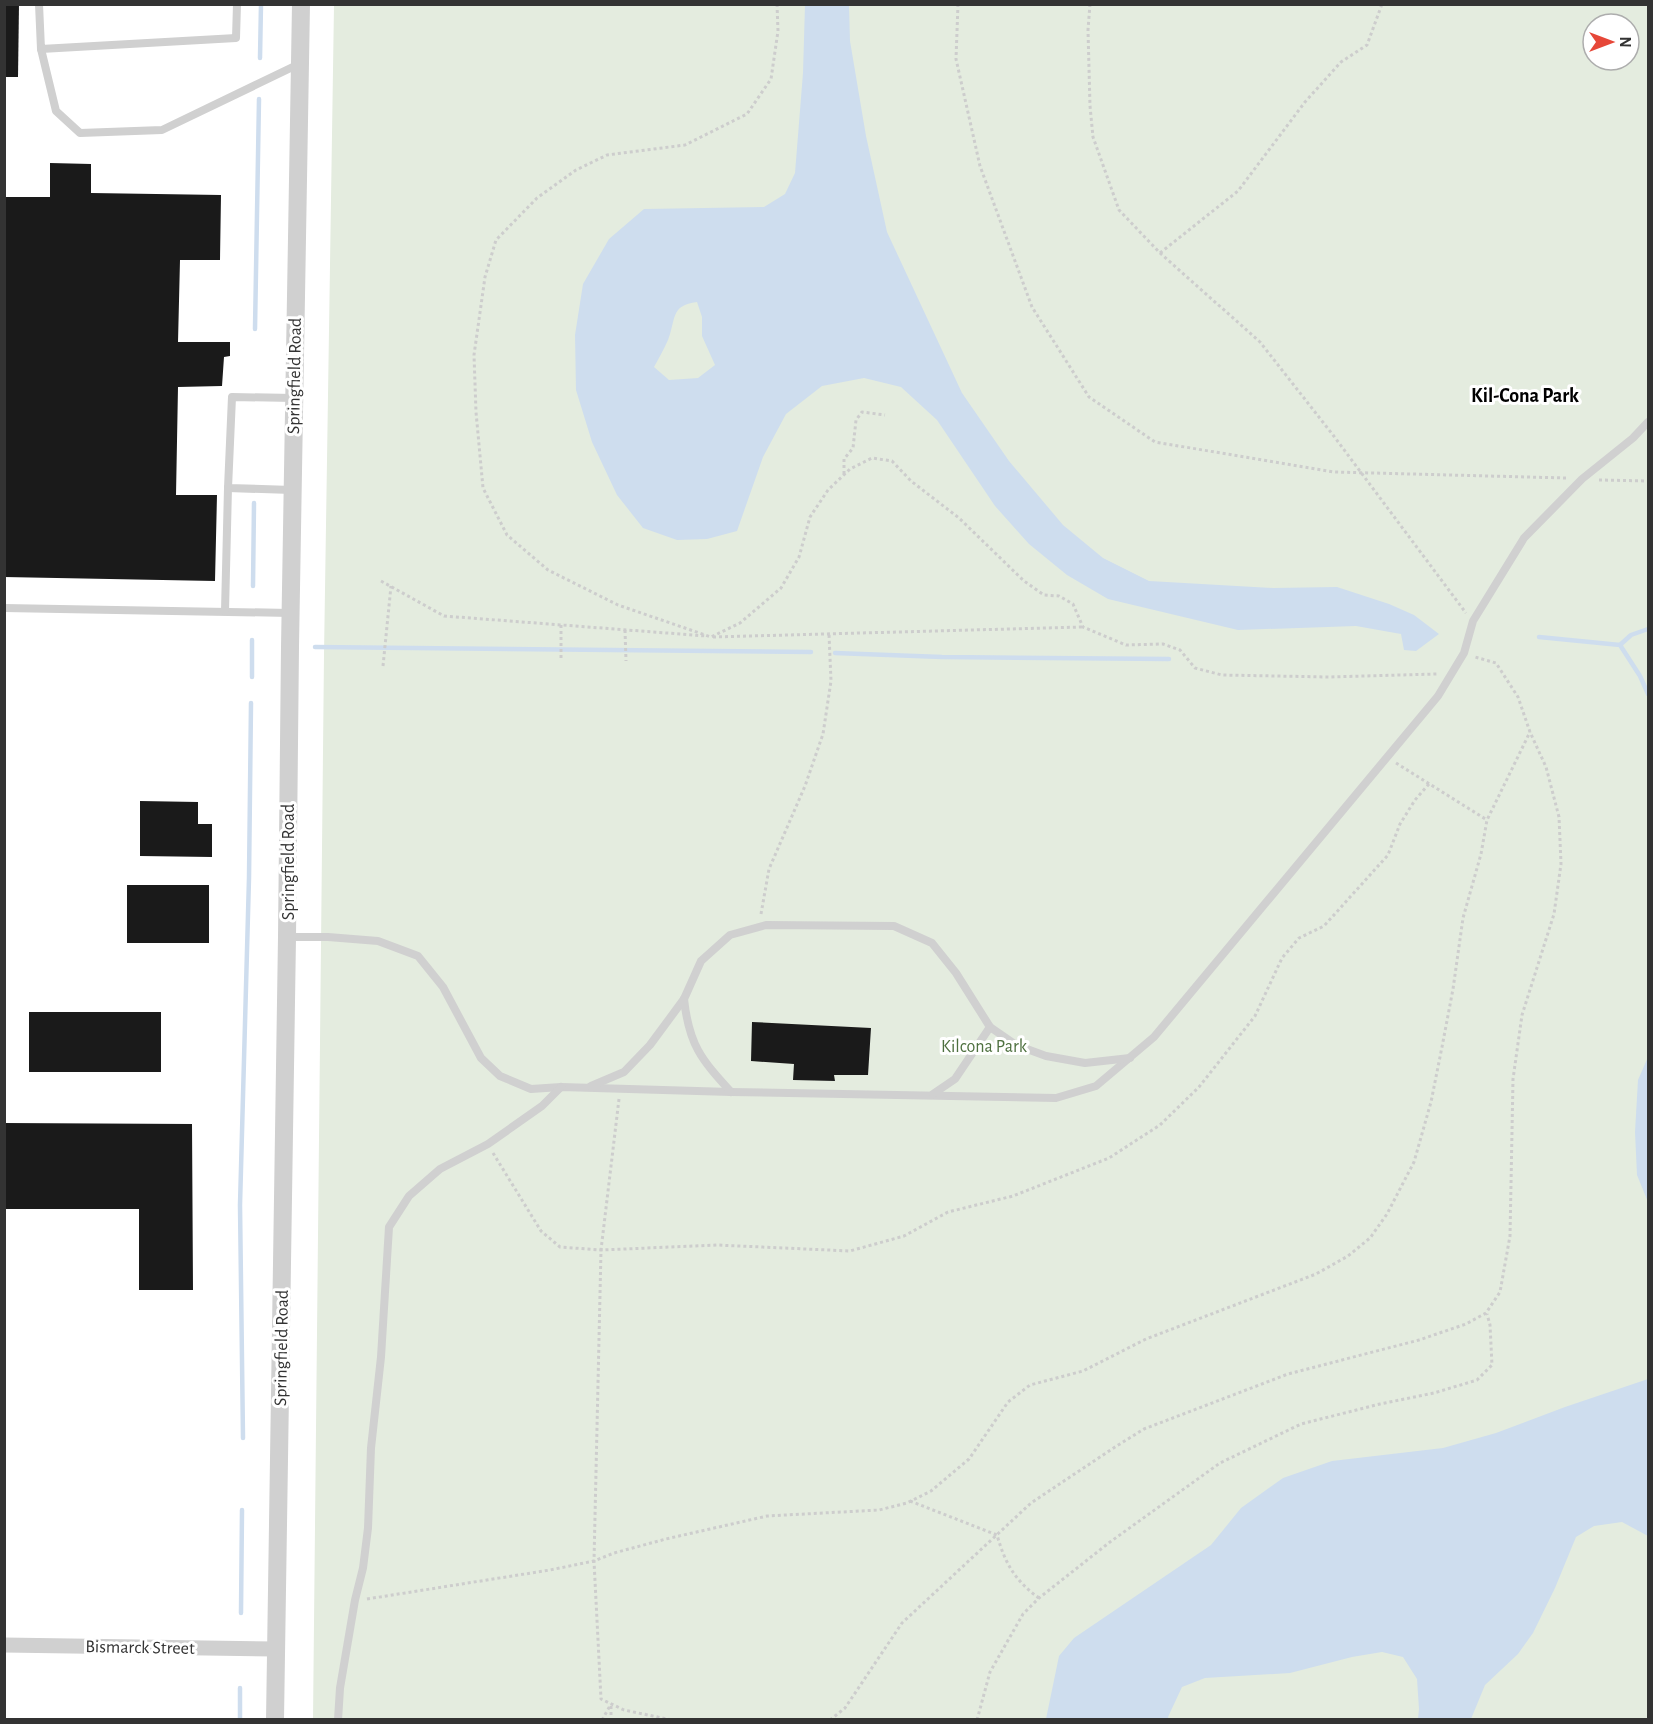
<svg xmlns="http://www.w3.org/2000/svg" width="1653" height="1724" font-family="'Alegreya Sans',sans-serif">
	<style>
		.green { fill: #e4ecdf; fill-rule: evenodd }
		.water { fill: #ceddee; fill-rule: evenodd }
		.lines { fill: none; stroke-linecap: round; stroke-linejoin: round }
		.stream { stroke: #ceddee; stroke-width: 4.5 }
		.building { fill: #1a1a1a }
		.path { stroke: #cdcdcd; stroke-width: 3; stroke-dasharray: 3 3; stroke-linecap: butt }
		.service { stroke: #d0d0d0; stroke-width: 8 }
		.minor { stroke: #d0d0d0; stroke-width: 15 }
		.tertiary { stroke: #d0d0d0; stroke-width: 18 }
		.labels { text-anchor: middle; stroke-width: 6; stroke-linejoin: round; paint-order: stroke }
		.street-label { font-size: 18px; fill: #333; stroke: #fff }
		.park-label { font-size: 18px; fill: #4e703f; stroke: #fff }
		.neighbourhood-label { font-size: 20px; font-weight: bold; fill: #000; stroke: #fff }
	</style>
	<rect width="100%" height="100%" fill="#fff"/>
	<path class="green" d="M334,5H1648V1719L313,1720L324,655ZM1593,24H1629V60H1593Z"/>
	<g class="water">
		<path d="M805,5H849L850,41L866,136L887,232L962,393L1009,461L1063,525L1103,558L1149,581L1273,588L1337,587L1389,604L1414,615L1439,634L1416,651L1404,650L1401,634L1356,626L1238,630L1108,599L1067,575L1029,544L995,506L937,420L901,387L864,378L822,386L786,414L763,457L737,531L707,539L677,540L643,528L617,495L592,442L576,390L575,335L583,284L609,239L644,209L764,207L785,194L795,173L803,73ZM697,302L702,317V336L715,365L698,378L669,380L654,367C659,358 664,349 668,340C676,320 670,305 697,302Z"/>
		<polygon points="1648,1057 1648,1202 1637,1175 1635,1132 1638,1080"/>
		<polygon points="1648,1379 1648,1536 1622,1522 1594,1526 1576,1537 1555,1588 1533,1633 1518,1654 1485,1685 1471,1719 1418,1719 1419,1709 1417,1679 1403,1657 1382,1652 1352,1657 1290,1673 1205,1678 1182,1687 1168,1717 1169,1719 1046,1719 1059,1656 1074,1638 1211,1545 1241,1508 1283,1478 1332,1461 1443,1448 1496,1433 1565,1407"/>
	</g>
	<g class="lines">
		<g class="stream">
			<polyline points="260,58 261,4"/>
			<polyline points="255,329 259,99"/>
			<polyline points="253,586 254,503"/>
			<polyline points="1539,637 1620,645 1640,676 1648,694"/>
			<polyline points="1620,645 1631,635 1648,629"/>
			<polyline points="315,647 811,652"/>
			<polyline points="835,653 942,657 1169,659"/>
			<polyline points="252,677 252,640"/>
			<polyline points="243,1438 240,1205 249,878 251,703"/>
			<polyline points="241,1613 242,1510"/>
			<polyline points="240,1720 240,1688"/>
		</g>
	</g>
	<g class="building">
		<polygon points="4,4 19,4 18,77 4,77"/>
		<polygon points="50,163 91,164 91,193 221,195 220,260 180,260 178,342 230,342 230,356 224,357 222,386 178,387 176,495 217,495 215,581 4,577 4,197 50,197"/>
		<polygon points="140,801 198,802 198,824 212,824 212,857 140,856"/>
		<rect x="127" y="885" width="82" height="58"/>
		<rect x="29" y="1012" width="132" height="60"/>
		<polygon points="752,1022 871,1028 868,1075 834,1075 835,1081 793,1080 794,1064 751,1061"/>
		<polygon points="4,1123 192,1124 193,1290 139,1290 139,1209 4,1209"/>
	</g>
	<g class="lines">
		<g class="path">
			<polyline points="777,4 778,31 771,79 747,114 685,145 607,155 576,170 537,198 496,240 485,277 474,355 476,412 483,488 507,535 548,570 618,605 711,637 740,623 781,588 799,557 810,517 828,490 850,469 872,458 892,461 911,481 959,518 1024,581 1044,595 1059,596 1073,604 1083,627 1126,645 1163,644 1180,650 1195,668 1222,675 1329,677 1437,674"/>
			<polyline points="958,4 956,59 980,166 1032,307 1089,397 1155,442 1334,472 1566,478"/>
			<polyline points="1090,4 1088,30 1090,106 1093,137 1119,210 1160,253 1260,342 1333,435 1466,613"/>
			<polyline points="1160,253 1238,191 1305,102 1341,62 1367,45 1382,4"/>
			<polyline points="844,474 844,459 853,448 856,420 862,412 885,415"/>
			<polyline points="1599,480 1648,481"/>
			<polyline points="381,581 444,616 706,636"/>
			<polyline points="561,625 561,661"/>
			<polyline points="625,630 626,661"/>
			<polyline points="713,637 1083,627"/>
			<polyline points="383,666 391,586"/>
			<polyline points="1396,763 1487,820"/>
			<polyline points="761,914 769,869 805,786 823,734 831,681 829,634"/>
			<polyline points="619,1099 601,1250 594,1561 601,1699 624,1710 672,1720"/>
			<polyline points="493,1153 541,1231 560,1247 601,1250 717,1245 850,1251 904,1236 948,1212 1013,1196 1109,1158 1160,1125 1199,1087 1255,1016 1282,958 1299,938 1324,926 1388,855 1400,824 1415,800 1429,784"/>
			<path d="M910,1501L997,1535C1005,1563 1015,1581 1039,1598"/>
			<polyline points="367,1599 550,1570 594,1561 614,1553 666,1539 767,1516 879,1510 907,1503 931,1491 969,1459 1008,1402 1030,1385 1083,1371 1146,1339 1316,1274 1348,1256 1370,1238 1387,1214 1414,1162 1431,1102 1442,1047 1453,989 1463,918 1481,854 1487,820 1530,732"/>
			<polyline points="611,1706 611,1720"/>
			<polyline points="602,1720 611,1704"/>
			<polyline points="830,1720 845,1708 902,1623 1031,1503 1115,1447 1144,1429 1288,1374 1419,1340 1466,1324 1486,1313 1500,1292 1510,1236 1513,1079 1522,1015 1554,914 1561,864 1559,817 1546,767 1530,732 1518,697 1496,663 1475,657"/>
			<polyline points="977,1720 990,1672 1023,1614 1039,1598 1110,1542 1220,1463 1301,1424 1380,1404 1434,1393 1477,1380 1492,1365 1490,1325 1487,1314"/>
		</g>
		<g class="service">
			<polyline points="39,4 41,49 236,38 237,4"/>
			<polyline points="41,49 56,111 80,133 162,130 299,64"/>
			<polyline points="292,490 228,488 232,397 294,398"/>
			<polyline points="4,608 290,613"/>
			<polyline points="225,611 228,488"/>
			<polyline points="287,937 328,937 378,941 418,956 443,987 481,1058 500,1076 531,1089 561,1087 731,1092 1056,1098 1096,1086 1154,1037 1438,696 1464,653 1473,621 1524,538 1582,479 1633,438 1648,422"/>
			<path d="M684,999C689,1045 701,1059 731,1092"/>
			<polyline points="591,1086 624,1072 650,1045 684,999 701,961 730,935 766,925 894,926 932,943 956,973 990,1027 1016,1045 1046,1056 1085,1063 1130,1058"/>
			<polyline points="933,1094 955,1079 990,1027"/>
			<polyline points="338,1720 340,1688 355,1600 363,1568 368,1528 371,1448 381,1357 389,1227 409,1196 440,1169 488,1144 542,1106 561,1087"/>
		</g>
		<polyline class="minor" points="4,1645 275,1649"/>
		<polyline class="tertiary" points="275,1720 287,937 290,647 301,4"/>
	</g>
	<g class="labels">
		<g class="street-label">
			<text transform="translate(294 376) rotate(-89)" y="6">Springfield Road</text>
			<text transform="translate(288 862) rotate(-90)" y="6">Springfield Road</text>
			<text transform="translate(281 1348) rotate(-89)" y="6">Springfield Road</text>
			<text transform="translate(140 1647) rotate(1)" y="6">Bismarck Street</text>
		</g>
		<g class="park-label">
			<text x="984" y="1052">Kilcona Park</text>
		</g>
		<g class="neighbourhood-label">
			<text x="1525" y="402">Kil-Cona Park</text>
		</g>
	</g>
	<rect width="1653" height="1724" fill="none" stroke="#333333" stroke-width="12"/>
	<g transform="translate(1611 42) rotate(90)"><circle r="28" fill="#ffffff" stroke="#adadad" stroke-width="1.5"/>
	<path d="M0-4.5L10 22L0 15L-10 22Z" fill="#e64738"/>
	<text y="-9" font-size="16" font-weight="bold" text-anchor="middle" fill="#333333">N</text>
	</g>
</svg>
